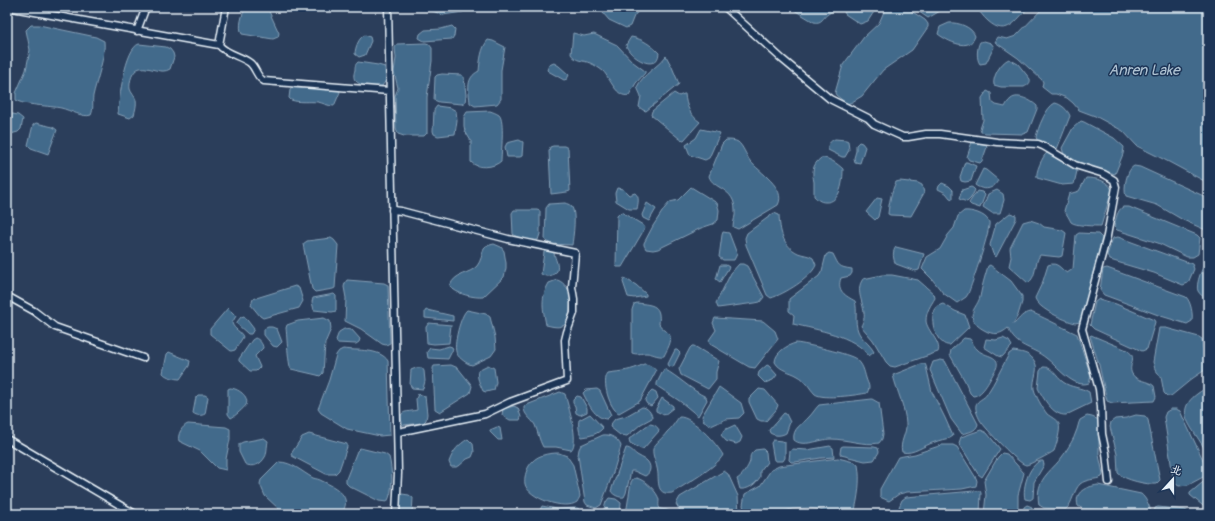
<svg xmlns="http://www.w3.org/2000/svg" width="1215" height="521" font-family="Pangolin,'LXGW WenKai TC',sans-serif">
	<style>
		.water { fill: #436a8b; stroke: #85a0b7 }
		.lines { fill: none; stroke-linecap: round; stroke-linejoin: round }
		.minor-casing { stroke: #e8f1f8; stroke-width: 9 }
		.minor { stroke: #1d3557; stroke-width: 6 }
		.labels { text-anchor: middle; stroke-width: 3; stroke-linejoin: round; paint-order: stroke }
		.water-label { font-size: 15px; font-style: italic; fill: #aec2d2; stroke: #1d3557 }
	</style>
	<rect width="100%" height="100%" fill="#2b3e5b"/>
	<filter id="ink" filterUnits="userSpaceOnUse"><feTurbulence type="fractalNoise" baseFrequency=".025" numOctaves="2"/><feDisplacementMap in="SourceGraphic" scale="8" xChannelSelector="R" yChannelSelector="G"/><feConvolveMatrix kernelMatrix="1 2 1 2 8 2 1 2 1" color-interpolation-filters="sRGB"/></filter>
	<g filter="url(#ink)">
		<g class="water">
			<path d="M246,7H267L279,33L278,37L273,39L242,34C238,27 242,14 246,7Z"/>
			<polygon points="428,7 467,7 463,12 443,15 430,10"/>
			<polygon points="605,7 639,7 640,9 634,16 630,26 626,28 609,20 603,13 603,9"/>
			<path d="M789,7H837C834,11 832,11 828,14C823,17 822,24 814,22Z"/>
			<polygon points="842,7 877,7 868,21 860,24 845,14"/>
			<polygon points="886,7 905,7 925,20 928,24 928,27 912,50 883,70 862,96 852,102 847,104 836,95 835,93 843,65 864,37 879,23"/>
			<polygon points="912,7 938,7 940,11 928,18"/>
			<path d="M975,7H1029C1016,20 1007,38 988,21C983,17 980,11 975,7Z"/>
			<polygon points="1044,7 1208,7 1208,183 1169,162 1137,146 1123,131 1095,116 1079,110 1073,103 1067,98 1056,94 1051,94 1042,87 1043,82 1042,80 1018,58 995,42 998,37 1007,39 1016,36"/>
			<path d="M949,23C958,22 972,27 975,36C970,53 947,41 938,34L940,27Z"/>
			<path d="M31,25H39L96,37L104,41C106,55 96,82 93,96C92,102 94,109 91,115C83,118 70,110 61,108C52,106 21,105 16,100V93L26,70L30,50L26,30Z"/>
			<polygon points="452,26 455,29 454,36 452,39 424,41 419,38 420,34 425,30 441,29"/>
			<path d="M573,33L584,36L594,34L617,45L633,62L645,71V73L636,83L629,95C617,99 610,78 603,71C599,68 595,65 590,63C583,60 576,62 571,54Z"/>
			<path d="M365,35L370,37L371,41L365,55L359,57L355,54C355,48 359,37 365,35Z"/>
			<path d="M631,37C643,39 651,45 659,53C657,74 629,57 626,45Z"/>
			<path d="M488,40L493,41L505,47L501,70V99L497,104L475,106L470,103C469,90 465,78 479,71C480,61 481,48 488,40Z"/>
			<path d="M984,41L991,43L994,47L986,63L980,64C976,59 977,47 980,42Z"/>
			<polygon points="426,43 429,44 432,48 432,61 427,97 427,133 424,136 404,136 398,134 396,129 395,96 398,88 394,72 396,58 395,48 397,44"/>
			<path d="M139,44L166,47L170,49L173,53L174,57L170,69C161,75 150,66 140,68C132,70 129,82 130,89C131,93 135,96 136,100C137,105 135,111 134,115L130,118L118,114C119,100 125,48 139,44Z"/>
			<path d="M666,56L672,67L679,84L646,111L643,110L639,107L641,96L637,87C643,74 658,67 666,56Z"/>
			<path d="M1009,59L1018,64L1030,79C1031,83 1028,85 1024,87H1001L994,85C992,77 1001,62 1009,59Z"/>
			<path d="M358,62L378,65L385,67L387,79L382,86C375,87 360,87 355,80C353,77 354,73 355,70C355,66 355,65 358,62Z"/>
			<polygon points="554,63 559,66 569,75 567,79 564,80 548,71 547,70 549,65"/>
			<polygon points="442,74 462,75 464,77 466,95 465,102 462,104 439,102 434,100 435,77 437,75"/>
			<path d="M291,88L338,89L340,92L334,106C328,106 323,103 318,102C308,101 300,103 291,100L289,98L290,90Z"/>
			<path d="M987,91L991,93L992,102L996,105L1005,107C1006,105 1008,101 1011,99C1018,93 1032,101 1037,106V109L1028,132L1023,134L986,133L981,132L980,129L983,120L982,98Z"/>
			<path d="M674,93L679,96L684,94H685C686,106 690,115 700,122L684,140L680,139L651,115L652,111Z"/>
			<path d="M1055,103C1061,104 1068,110 1070,116L1057,149L1054,150C1048,147 1038,145 1036,137C1038,128 1046,107 1055,103Z"/>
			<polygon points="437,106 451,108 456,111 457,120 455,134 438,136 434,134 433,131 434,110"/>
			<path d="M490,111C493,112 496,113 499,115C505,120 501,153 501,161C494,168 477,169 471,162V141L465,131L464,126V117L467,112Z"/>
			<polygon points="7,113 18,115 23,119 21,129 18,132 7,135"/>
			<polygon points="1081,121 1084,122 1114,138 1124,147 1123,154 1115,174 1075,162 1064,155 1062,148 1073,128"/>
			<polygon points="36,123 53,127 57,130 48,154 31,148 28,145 33,125"/>
			<polygon points="701,129 720,133 709,158 705,160 690,155 686,145 696,138"/>
			<path d="M835,139L846,140L848,141L849,150L845,157H842L828,150C827,145 830,141 835,139Z"/>
			<polygon points="519,140 523,142 522,156 520,157 507,157 505,147 507,143"/>
			<path d="M726,140C730,140 735,140 738,142C743,146 746,155 750,161C759,172 787,188 778,205L738,229L733,227C733,221 736,216 735,211C735,187 713,190 709,176L722,144Z"/>
			<polygon points="859,142 862,143 865,147 860,163 855,162 854,158 856,151 856,145"/>
			<polygon points="972,142 984,144 987,147 982,161 980,163 969,160 967,157"/>
			<polygon points="553,146 564,146 568,148 570,191 567,192 551,194 549,151 550,147"/>
			<path d="M1047,153L1077,171L1074,184L1062,185L1037,178C1035,173 1043,155 1047,153Z"/>
			<path d="M821,158C828,157 838,164 843,169C843,181 841,203 825,202C820,202 817,199 814,196C814,191 814,187 814,182C812,172 812,165 821,158Z"/>
			<polygon points="965,162 967,162 976,166 971,181 965,182 961,181 960,177"/>
			<path d="M1134,166L1140,167L1208,198V231L1183,220L1157,205L1126,196C1123,188 1127,169 1134,166Z"/>
			<path d="M983,169L986,170L998,180C994,190 983,191 975,185Z"/>
			<path d="M1086,178C1095,178 1108,180 1112,190L1101,226C1096,226 1075,226 1071,222C1069,218 1067,214 1064,211L1069,194L1079,191Z"/>
			<path d="M900,181L918,183L922,185L924,193L911,216L890,215L888,214C889,203 891,192 896,182Z"/>
			<polygon points="942,183 949,186 953,190 953,199 950,198 946,193 938,189 939,186"/>
			<polygon points="691,187 717,203 719,210 718,220 713,224 701,228 658,249 653,250 646,249 644,245 644,243 653,226 664,209 670,202 678,200"/>
			<polygon points="971,187 973,188 975,190 971,198 967,202 959,199 962,190"/>
			<path d="M617,188L623,189L629,195L635,193C640,197 638,203 637,209H629L616,201L615,193Z"/>
			<polygon points="997,190 1003,194 1004,200 1000,213 992,213 983,207 988,194"/>
			<polygon points="977,191 982,192 985,195 980,208 971,205 969,203"/>
			<polygon points="877,198 882,199 878,217 875,220 866,212"/>
			<path d="M565,203C567,204 569,204 571,206C577,212 573,237 572,245L551,244L545,240L546,208L549,204Z"/>
			<polygon points="647,203 656,209 649,221 643,218 642,215"/>
			<path d="M1123,207H1129L1197,235L1200,238L1198,254L1193,257H1187L1158,243L1117,230L1114,227C1116,219 1117,210 1123,207Z"/>
			<path d="M514,210H537L540,211V234L538,240C531,241 518,239 513,234L512,213Z"/>
			<path d="M964,211C971,210 986,214 989,222C991,229 972,284 968,294L966,297L957,303L943,293L932,279L922,269L927,257L940,249L948,235L954,228L958,216Z"/>
			<polygon points="621,212 643,225 645,228 622,267 617,267 616,265 617,216"/>
			<path d="M774,213L779,215C780,231 782,245 798,253C803,255 809,255 813,258L816,265C811,278 784,294 771,298L767,295L746,245L745,238L747,233Z"/>
			<polygon points="1010,213 1016,215 1016,219 996,257 993,254 990,245 996,224"/>
			<path d="M1030,220L1039,223L1044,227L1062,230L1066,233L1062,256L1059,257L1040,255C1034,263 1037,277 1028,283L1009,266L1011,257L1010,248L1023,222Z"/>
			<polygon points="723,232 729,233 737,254 734,260 723,260 719,257 722,235"/>
			<path d="M1079,233L1098,234L1102,238L1082,317L1080,322L1075,323C1064,320 1038,309 1035,298L1043,281L1048,265C1058,261 1061,270 1067,273L1073,269L1076,235Z"/>
			<polygon points="1118,237 1192,264 1194,269 1188,283 1183,285 1154,273 1110,260 1107,255 1113,238"/>
			<polygon points="331,238 334,240 338,245 335,288 333,289 315,292 312,289 303,244 307,241"/>
			<path d="M494,244L501,247L504,251L506,263V268L504,277L483,297C475,298 455,294 450,286C455,272 469,275 477,266C481,261 482,254 484,248L486,246Z"/>
			<path d="M896,247L924,254L919,270L915,271L896,264C893,260 892,251 896,247Z"/>
			<path d="M546,249L554,253C555,259 559,265 557,271C553,276 547,278 541,274L544,252Z"/>
			<path d="M829,253L833,254C839,266 838,267 852,269V273L850,276L841,278C836,291 846,296 855,301C858,311 854,321 858,331C861,339 870,344 874,352L869,356C854,335 817,330 793,324L794,315L789,311V299L819,276L822,271L826,255Z"/>
			<path d="M1208,260V300C1204,297 1200,295 1198,291C1195,285 1203,264 1208,260Z"/>
			<polygon points="739,264 743,264 747,266 764,297 760,302 755,303 718,308 716,303 731,273"/>
			<polygon points="720,265 726,265 729,267 720,282 716,279"/>
			<path d="M990,265L1011,281L1022,296V302L1018,315L1013,324L1015,323C1019,319 1023,313 1030,312C1033,312 1070,331 1077,334L1091,376L1089,383C1073,389 1057,366 1046,358C1031,346 1016,348 1008,328C1001,334 996,335 988,332C984,330 980,328 977,325C966,313 977,308 980,297C982,286 985,276 988,266Z"/>
			<path d="M1107,268L1186,297C1191,302 1193,314 1192,321L1187,324L1161,316L1104,295L1100,290L1103,269Z"/>
			<path d="M882,275H892L918,280L934,294L935,298C931,305 926,311 926,321C927,331 942,343 938,352L895,367L890,366L886,362L873,340L861,326C863,322 865,317 864,313C863,301 855,290 863,279Z"/>
			<polygon points="624,278 636,285 646,294 646,296 634,298 628,297 623,282"/>
			<polygon points="347,280 384,283 388,285 390,343 386,345 382,344 361,329 345,321 346,298 344,287 345,283"/>
			<path d="M557,280C562,281 567,287 569,291C572,297 571,324 562,326C557,328 551,326 546,325C543,308 540,299 549,283Z"/>
			<polygon points="295,286 299,288 303,301 299,308 263,318 260,316 251,305 253,299"/>
			<polygon points="334,294 336,296 336,311 332,312 314,310 312,302 313,298"/>
			<polygon points="1099,299 1116,304 1154,320 1155,322 1147,349 1142,351 1094,329 1090,325 1095,302"/>
			<path d="M637,303C654,305 661,305 659,324C662,329 666,330 669,334C674,340 666,351 664,356C657,357 652,353 646,353C641,353 637,355 632,353V310L634,304Z"/>
			<path d="M943,304L955,311L965,315L969,327L950,345C936,348 923,309 943,304Z"/>
			<path d="M228,308L236,316L232,323C234,330 241,331 243,337L235,350L231,351L210,334V329Z"/>
			<polygon points="427,310 453,316 453,321 425,318 425,311"/>
			<path d="M467,310L486,314L490,317L495,337L496,349L491,356L472,365C467,364 459,358 457,354C452,347 461,314 467,310Z"/>
			<polygon points="244,316 254,329 251,334 248,334 237,324 237,322 241,317"/>
			<path d="M324,318L330,321L331,329L325,343L323,373L320,376L317,375L291,369C288,364 287,336 286,328L287,325L298,321Z"/>
			<polygon points="715,318 763,321 775,331 778,339 755,368 749,367 710,344 709,340 716,330 713,323"/>
			<polygon points="429,323 451,325 449,343 434,344 427,343 426,327"/>
			<polygon points="268,327 272,327 277,329 282,342 277,347 273,346 264,335 264,329"/>
			<polygon points="1159,328 1166,328 1199,337 1202,339 1203,348 1208,355 1208,368 1193,378 1171,396 1167,396 1164,393 1161,377 1155,369 1153,362"/>
			<polygon points="344,329 352,330 360,339 359,342 356,344 337,343 336,340 339,332"/>
			<path d="M1091,335L1127,350C1139,359 1127,364 1132,374C1137,382 1148,380 1154,386L1156,397L1154,401L1112,403L1107,401L1099,365L1090,336Z"/>
			<path d="M255,338C259,339 263,344 263,348L255,356L260,367L256,371H250L239,361V359L252,340Z"/>
			<path d="M964,338L970,339C973,343 974,347 978,350C985,357 1002,355 996,369C990,378 984,395 973,396L970,393L965,381L950,355L951,350Z"/>
			<polygon points="1003,338 1009,341 1012,346 1002,357 998,356 984,347 986,339 996,340"/>
			<path d="M796,343C806,344 850,354 856,359C863,364 864,371 866,378C868,385 871,386 867,393C857,395 823,400 815,394C809,388 806,380 798,376C790,371 780,371 775,362C775,353 787,345 796,343Z"/>
			<polygon points="449,346 452,347 453,349 448,359 428,358 427,352 430,348 439,349"/>
			<polygon points="692,346 694,346 719,361 716,372 716,379 708,389 681,375 679,369 690,348"/>
			<path d="M343,349C357,351 380,348 388,361L390,435L380,436L347,429L321,413L318,409L329,380L336,355L339,351Z"/>
			<polygon points="675,350 677,350 680,353 673,367 669,366 668,364"/>
			<path d="M1013,351C1020,352 1029,353 1033,359C1041,368 1032,379 1034,389C1036,397 1042,407 1047,414C1051,417 1057,420 1059,424C1061,430 1056,446 1054,451C1050,454 1029,465 1026,465C1018,464 985,428 980,420C978,416 975,410 976,405C977,400 984,399 987,394C995,382 1002,367 1009,354Z"/>
			<path d="M169,352L190,361L189,366L180,379C175,379 166,377 163,373L167,354Z"/>
			<path d="M941,360L945,361L978,424C976,432 968,432 962,434L951,419L930,370L933,362Z"/>
			<path d="M644,364C648,364 654,367 656,371L640,401L619,413C610,410 601,381 608,373C622,371 631,371 644,364Z"/>
			<path d="M921,364H925L926,366L932,392L945,418L953,436L950,438C945,439 940,440 935,442C924,445 913,455 902,452C899,443 907,433 906,424C905,406 897,392 893,375Z"/>
			<polygon points="451,365 458,368 470,383 472,386 470,393 440,412 435,409 433,368 434,366"/>
			<path d="M488,365L494,368L496,382L494,390L486,392L483,391C480,384 476,377 478,370Z"/>
			<polygon points="767,365 769,366 777,375 773,380 765,383 758,376 759,372"/>
			<path d="M1043,367C1052,366 1056,377 1063,382C1071,388 1081,387 1089,392L1091,403L1066,415C1053,416 1043,398 1038,388L1040,371Z"/>
			<polygon points="416,368 422,368 424,371 425,381 423,389 412,388 410,385 411,370"/>
			<path d="M664,369C679,377 691,390 706,397L707,400L698,416L681,402L657,386V383Z"/>
			<polygon points="719,387 741,403 744,413 739,418 726,419 711,426 703,420 702,416"/>
			<path d="M1208,387V455C1193,425 1166,410 1208,387Z"/>
			<path d="M230,388C237,388 250,396 246,405C245,407 234,417 231,418L228,414V389Z"/>
			<path d="M597,389L600,391L611,415L607,419C595,419 588,403 583,393L586,390Z"/>
			<polygon points="759,389 765,390 778,405 776,410 766,421 761,421 757,419 749,402 749,399"/>
			<polygon points="652,390 656,392 658,398 651,406 647,404 645,401 650,392"/>
			<path d="M560,392L565,394C568,406 580,442 571,450L556,447H543C539,440 538,432 535,425C531,418 523,415 524,406Z"/>
			<path d="M418,394L425,396L427,414L426,420L423,423L403,425C397,409 406,413 417,410L416,399Z"/>
			<path d="M198,395H205L208,397L205,414C201,416 197,416 193,413L196,397Z"/>
			<polygon points="577,396 581,397 587,408 587,412 580,415 576,413 575,406 573,403 573,400"/>
			<polygon points="662,398 673,406 673,408 664,415 656,411 656,409"/>
			<path d="M872,399L879,403L883,434L882,439L879,443C864,446 847,439 831,439C820,439 803,448 794,440C792,428 802,425 809,417C813,413 815,409 819,405Z"/>
			<polygon points="514,406 518,408 521,417 520,420 510,420 502,415 503,409"/>
			<path d="M642,407C647,407 652,413 652,418L641,424L627,436L620,435L610,427L611,424L615,419L626,416Z"/>
			<polygon points="1171,409 1176,409 1180,411 1206,466 1205,476 1188,485 1179,486 1174,483 1164,417 1166,412"/>
			<path d="M784,413L786,414L790,422L786,433C781,436 775,436 770,433L769,430Z"/>
			<path d="M590,414L603,428C598,434 590,436 582,437C579,434 578,424 579,420Z"/>
			<path d="M1136,415L1145,416L1148,420L1160,480L1156,484C1148,485 1124,480 1118,473L1117,454L1110,427L1111,422L1115,419L1126,418Z"/>
			<path d="M1087,416L1092,417L1099,420V455L1103,474L1102,477C1095,480 1086,479 1080,484C1073,491 1073,503 1066,509L1044,508L1039,505C1034,476 1054,472 1066,451C1069,446 1074,439 1076,432C1078,428 1078,424 1080,420Z"/>
			<path d="M679,417C692,416 717,444 723,455C717,467 684,485 672,493C654,496 660,478 657,468C656,462 652,455 653,449C655,443 663,438 667,432C672,428 675,422 679,417Z"/>
			<path d="M188,424L226,427L230,429V439L226,459V470L217,468L200,451L179,441C177,435 182,426 188,424Z"/>
			<path d="M649,424C653,424 658,426 659,431L643,449H641L630,443L629,439Z"/>
			<polygon points="735,425 742,437 740,442 736,444 726,441 721,435 724,430"/>
			<polygon points="497,427 500,428 502,440 498,440 490,432 490,430"/>
			<polygon points="981,430 987,433 1000,449 982,477 978,474 959,443 961,437"/>
			<polygon points="309,434 347,444 347,447 339,470 335,474 326,474 292,456 291,454 302,437"/>
			<path d="M603,435C611,434 618,439 621,446L613,473L601,505L596,508L587,505L585,502L578,455L579,449L581,445Z"/>
			<path d="M264,438L268,441C267,445 267,455 265,457C261,465 252,468 245,464L239,452V444L243,442Z"/>
			<path d="M468,439L473,444L474,452L472,457L467,459L459,466L456,467H451L449,462C453,451 458,445 468,439Z"/>
			<polygon points="773,440 782,441 785,442 785,458 783,461 776,461 774,460 771,443"/>
			<polygon points="942,445 953,445 957,447 976,478 977,481 976,486 962,489 907,492 899,494 889,501 880,497 880,489 898,457 915,454"/>
			<polygon points="830,446 833,448 834,457 821,458 795,462 791,462 789,460 790,451 792,449 807,450"/>
			<polygon points="843,446 874,447 878,448 879,452 874,460 865,461 841,455 840,453 841,447"/>
			<path d="M360,448L385,454L389,457C392,468 394,492 387,502L379,501L349,486L346,483V479L357,451Z"/>
			<path d="M626,448C631,448 633,452 637,455C640,457 643,458 646,460C652,465 651,473 645,476L634,471H631L626,493L624,497C620,498 613,495 611,491Z"/>
			<path d="M763,449L766,452L767,462L760,471V477C756,484 748,490 740,489L737,479C742,476 746,470 749,464C752,457 747,457 755,450Z"/>
			<path d="M559,453L567,456L573,465L580,496C579,499 578,500 577,502C565,511 528,498 525,484C524,478 526,471 529,466C535,455 548,453 559,453Z"/>
			<polygon points="1002,453 1007,454 1024,473 1018,495 1018,514 984,514 986,495 984,481 998,457"/>
			<path d="M838,458L854,462L858,465C861,480 858,499 854,514H831L817,509L807,508L792,509L776,514H745L743,505L745,494L760,486L771,470L779,466Z"/>
			<path d="M1040,461H1043L1044,465L1034,482L1033,498L1030,500L1025,499C1022,487 1029,466 1040,461Z"/>
			<path d="M279,462C292,462 302,472 313,478C316,479 319,479 322,481C336,487 354,497 341,514H288L280,510L265,496L260,484L261,480Z"/>
			<polygon points="724,471 728,474 738,496 739,514 682,514 676,504 680,497"/>
			<path d="M636,478C644,479 658,492 659,500C659,504 658,505 660,509L667,510L674,514H626L631,482L633,479Z"/>
			<polygon points="1208,478 1208,510 1190,495 1190,493"/>
			<path d="M1098,485L1141,494C1146,498 1151,508 1151,514H1122L1109,510L1083,509L1078,506C1074,491 1086,487 1098,485Z"/>
			<polygon points="974,491 980,491 981,493 980,514 908,514 899,507 902,500 906,497"/>
			<polygon points="402,494 409,495 413,498 412,514 403,514 400,512 400,496"/>
			<polygon points="609,498 616,499 621,503 620,514 604,514 603,512 606,502"/>
			<polygon points="1027,505 1032,507 1032,514 1023,514 1024,507"/>
			<polygon points="542,506 557,509 577,508 579,509 573,514 538,514"/>
			<polygon points="1158,507 1185,510 1192,514 1154,514 1155,508"/>
		</g>
		<g class="lines">
			<g class="minor-casing">
				<g id="minor">
					<path d="M7,7L219,45C226,54 241,56 250,63C256,68 257,78 264,81L389,91"/>
					<polyline points="388,7 397,423 398,473 396,514"/>
					<polyline points="725,7 782,59 830,99 868,118 874,124 903,137 908,137 926,134 940,134 997,142 1038,144 1043,146 1075,165 1104,174 1114,180 1116,187 1107,236 1082,329 1099,389 1101,407 1102,434 1106,453 1109,482"/>
					<polyline points="137,31 146,7"/>
					<polyline points="219,45 226,7"/>
					<polyline points="392,210 401,211 508,239 575,253 572,287 574,299 574,313 567,332 565,340 567,381 510,402 485,414 398,432"/>
					<polyline points="7,296 34,311 55,327 143,358"/>
					<polyline points="7,439 135,514"/>
				</g>
			</g>
			<use href="#minor" class="minor"/>
		</g>
	</g>
	<g class="labels">
		<g class="water-label">
			<text x="1144" y="75">Anren Lake</text>
		</g>
	</g>
	<rect width="1215" height="521" fill="none" stroke="#1d3557" stroke-width="24"/>
	<rect x="12" y="12" width="1191" height="497" fill="none" stroke="#e8f1f8" stroke-width="1.5" filter="url(#ink)"/>
	<g transform="translate(1173 479) rotate(21)" stroke="#1d3557" stroke-width="3" paint-order="stroke">
	<path d="M0-3L7 15L0 10L-7 15Z" fill="#e8f1f8"/>
	<text y="-6" font-size="11" font-weight="bold" text-anchor="middle" fill="#e8f1f8">北</text>
	</g>
</svg>
